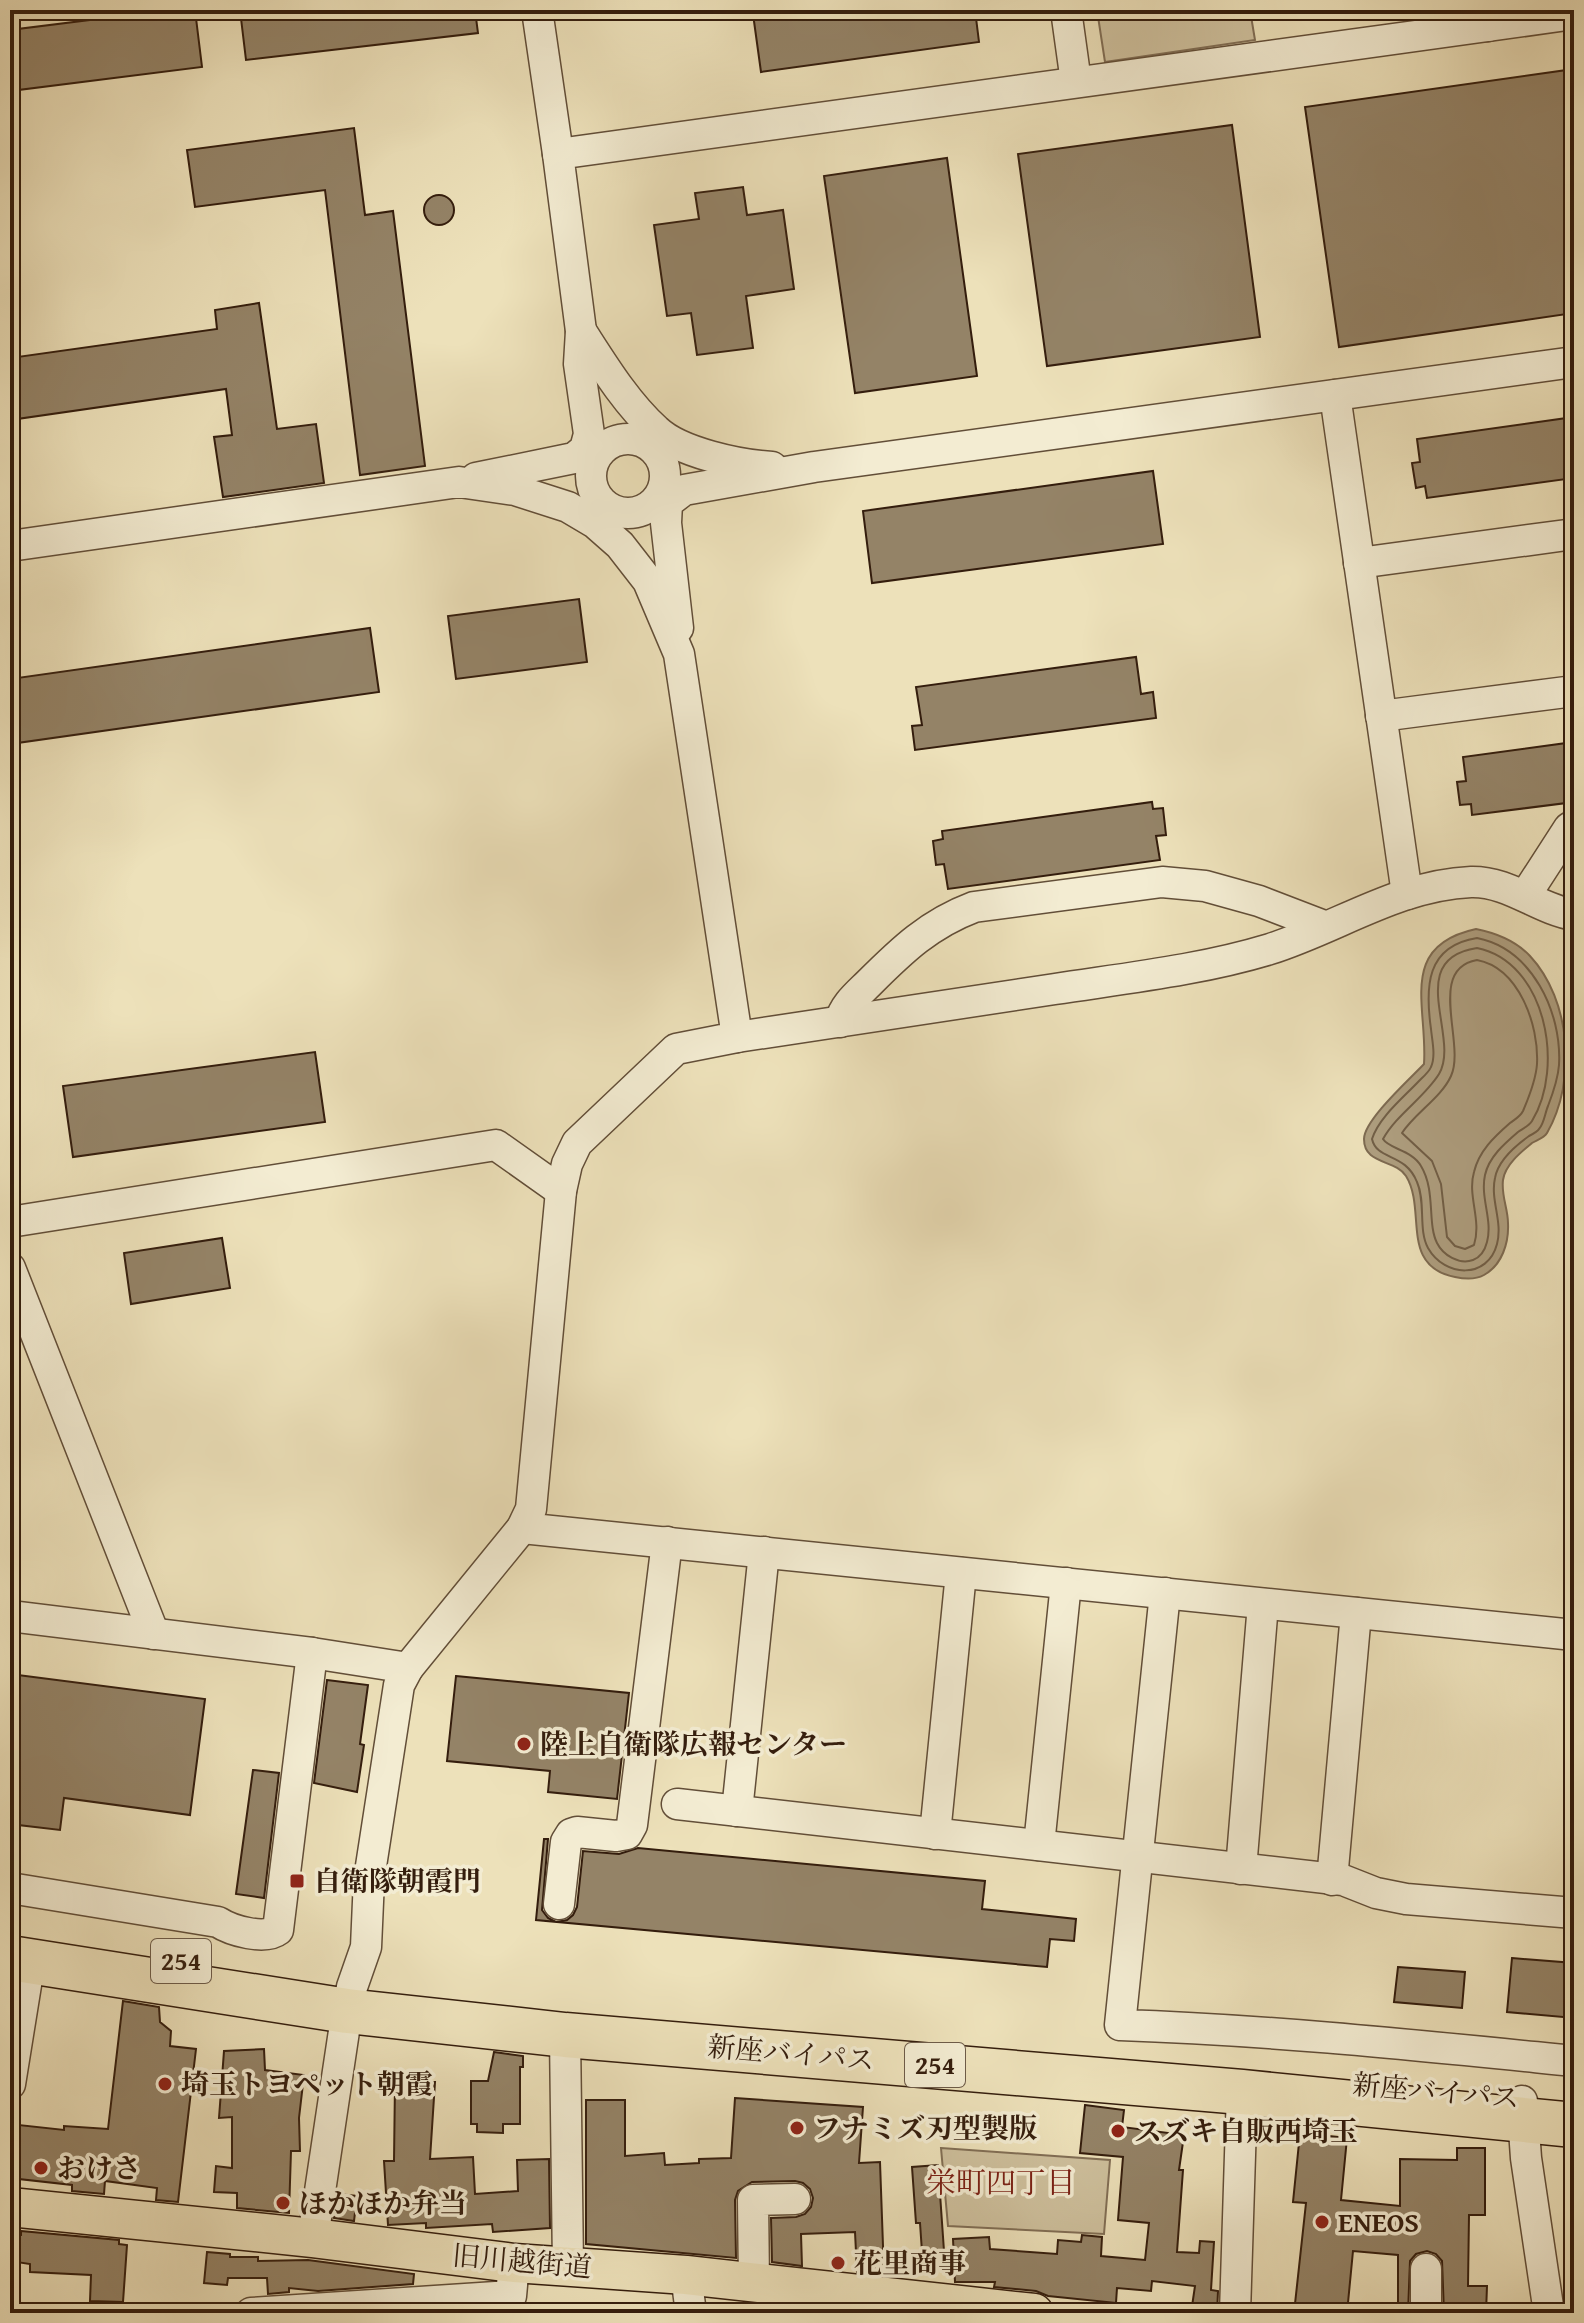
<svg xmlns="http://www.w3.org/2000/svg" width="1584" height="2323" font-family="'Gentium Book Plus','Noto Serif JP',serif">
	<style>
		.green { fill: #cec09d; stroke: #816e55; stroke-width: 2 }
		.water { fill: #ae9e7f; stroke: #7d6a51; stroke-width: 2 }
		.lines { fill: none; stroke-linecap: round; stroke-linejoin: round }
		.shore { stroke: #715e46; stroke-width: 2 }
		.building { fill: #948367; stroke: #341d0d; stroke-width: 2 }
		.minor-casing { stroke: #624e38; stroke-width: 33 }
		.major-casing { stroke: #341d0d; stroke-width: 41 }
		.highway-casing { stroke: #341d0d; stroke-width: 47 }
		.minor { stroke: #f3ecd2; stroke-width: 30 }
		.major { stroke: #ede1ba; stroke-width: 38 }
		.highway { stroke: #ede1ba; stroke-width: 44 }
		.poi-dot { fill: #8f2418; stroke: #f3ecd2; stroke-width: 3 }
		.labels { text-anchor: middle; stroke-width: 7; stroke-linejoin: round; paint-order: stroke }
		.shield { fill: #f3ecd2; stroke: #6d5b48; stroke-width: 2 }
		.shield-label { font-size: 26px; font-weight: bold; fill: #341d0d }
		.poi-label { font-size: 28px; font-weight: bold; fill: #341d0d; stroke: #f3ecd2; text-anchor: start }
		.street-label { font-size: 28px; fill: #341d0d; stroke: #f3ecd2 }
		.neighbourhood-label { font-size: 30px; fill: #7a1f14; stroke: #f3ecd2 }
	</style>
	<rect width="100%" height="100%" fill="#ede1ba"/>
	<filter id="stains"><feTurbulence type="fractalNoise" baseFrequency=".0025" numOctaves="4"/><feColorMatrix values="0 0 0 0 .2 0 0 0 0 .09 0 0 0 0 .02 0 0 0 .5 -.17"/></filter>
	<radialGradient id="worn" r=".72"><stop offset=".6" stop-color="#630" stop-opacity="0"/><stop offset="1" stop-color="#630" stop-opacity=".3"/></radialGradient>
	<g class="green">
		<polygon points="1097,10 1250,10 1255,40 1105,62"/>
		<polygon points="941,2148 1110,2160 1104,2234 948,2226"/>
	</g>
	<path class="water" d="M1476,929C1496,933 1515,940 1530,956C1571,1000 1577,1081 1547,1133C1544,1138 1537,1140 1532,1143C1521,1152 1505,1165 1503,1180C1501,1195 1508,1209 1508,1223C1509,1243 1502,1265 1484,1275C1475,1280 1464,1279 1455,1277C1399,1266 1427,1210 1406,1176C1395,1159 1364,1165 1364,1139C1364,1120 1411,1078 1424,1064C1428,1007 1397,946 1476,929Z"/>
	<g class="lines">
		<g class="shore">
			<path d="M1477,938C1532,949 1562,1012 1559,1065C1558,1079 1553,1093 1548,1106C1545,1113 1544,1124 1539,1129C1538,1131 1531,1135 1529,1136C1515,1146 1498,1160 1495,1178C1490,1200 1503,1221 1497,1244C1488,1279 1445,1278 1428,1248C1418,1230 1426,1202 1417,1182C1405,1152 1377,1161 1372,1139C1379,1117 1404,1097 1419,1081C1423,1077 1429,1072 1431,1067C1436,1056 1432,1040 1431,1029C1425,987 1426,946 1477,938Z"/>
			<path d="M1477,948C1546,962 1565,1067 1532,1121C1529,1126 1522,1129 1518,1132C1504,1144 1489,1157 1485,1175C1480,1198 1493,1220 1487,1242C1485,1250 1481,1257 1473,1260C1459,1265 1443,1255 1437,1243C1427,1223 1436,1191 1421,1166C1412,1150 1389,1149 1383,1139C1397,1114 1424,1098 1439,1074C1461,1038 1403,959 1477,948Z"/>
			<path d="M1477,960C1519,968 1539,1025 1537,1064C1536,1079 1529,1097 1523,1111C1520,1117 1515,1119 1510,1123C1494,1137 1479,1151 1474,1172C1467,1196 1482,1220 1474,1245L1465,1249L1455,1246L1447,1237L1441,1184L1432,1161L1402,1133C1415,1113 1441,1098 1451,1076C1466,1044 1426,969 1477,960Z"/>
		</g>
	</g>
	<g class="building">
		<polygon points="170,10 195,10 202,67 10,91 10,30"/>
		<polygon points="240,10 475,10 478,33 246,60"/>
		<polygon points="784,10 975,10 979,42 761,72 753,14"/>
		<polygon points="1574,69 1574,313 1339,347 1305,107"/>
		<polygon points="1232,125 1260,337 1047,366 1018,154"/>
		<polygon points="354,128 365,215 393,211 425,466 360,475 325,190 195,207 187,150"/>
		<polygon points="947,158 977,376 855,393 824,176"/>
		<polygon points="743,187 747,215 783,210 794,289 746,296 753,348 697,355 691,313 667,316 654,225 699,219 695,193"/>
		<circle cx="439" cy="210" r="15"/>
		<polygon points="259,303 277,429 316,424 324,483 223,497 214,437 232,435 226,389 10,420 10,358 217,329 215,310"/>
		<polygon points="1574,417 1574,478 1427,498 1425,486 1416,488 1412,463 1420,462 1417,439"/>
		<polygon points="1153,471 1163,544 872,583 863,511"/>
		<polygon points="579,599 587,662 456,679 448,616"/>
		<polygon points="370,628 379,692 10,744 10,679"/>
		<polygon points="1136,657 1141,694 1153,692 1156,718 915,750 912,726 922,725 916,687"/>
		<polygon points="1574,742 1574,802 1472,815 1471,804 1460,805 1457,782 1466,781 1463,757"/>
		<polygon points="1152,802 1153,809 1163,808 1166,835 1156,836 1160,860 948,889 944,864 936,865 933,841 943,839 942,831"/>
		<polygon points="315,1052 325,1122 73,1157 63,1086"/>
		<polygon points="222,1238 230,1288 131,1304 124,1253"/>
		<polygon points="10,1674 205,1699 190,1815 64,1798 60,1830 10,1824"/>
		<polygon points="456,1676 629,1693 617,1799 548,1792 550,1771 447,1761"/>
		<polygon points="327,1680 368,1685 360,1744 364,1745 357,1792 314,1783"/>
		<polygon points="253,1770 279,1773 264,1898 236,1894"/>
		<polygon points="544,1839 548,1839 542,1910 548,1918 556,1922 567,1920 573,1915 577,1907 583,1851 619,1854 638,1848 985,1881 982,1909 1076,1919 1074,1941 1050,1939 1047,1967 536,1920"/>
		<polygon points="1512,1958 1574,1963 1574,2018 1507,2012"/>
		<polygon points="1398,1967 1465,1972 1462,2008 1394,2002"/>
		<polygon points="123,2001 159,2007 160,2022 171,2031 170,2046 196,2049 178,2202 156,2200 157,2188 105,2181 104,2194 72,2191 72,2185 10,2178 10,2124 64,2130 64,2126 108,2129"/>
		<polygon points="264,2049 265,2070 304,2075 299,2118 300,2151 291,2151 289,2213 237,2208 237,2193 214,2192 216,2166 232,2168 232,2117 219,2118 224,2051"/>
		<polygon points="494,2052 523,2056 523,2067 520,2067 520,2124 503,2124 503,2133 477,2132 477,2124 471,2124 471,2081 488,2081"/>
		<polygon points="395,2082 435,2082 430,2159 473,2157 475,2194 518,2191 517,2160 549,2159 550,2228 493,2232 492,2224 426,2228 426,2223 388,2225 384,2161 394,2161"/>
		<polygon points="735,2098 863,2107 859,2163 880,2162 884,2274 857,2272 855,2232 801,2234 802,2266 772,2262 771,2218 796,2217 805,2214 811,2207 813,2198 810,2189 803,2183 795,2181 752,2182 738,2191 735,2200 736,2258 586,2244 586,2100 625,2100 625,2156 664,2153 665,2165 699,2163 699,2159 731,2158"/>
		<polygon points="1085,2105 1124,2110 1122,2127 1184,2135 1179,2170 1183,2170 1177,2252 1199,2253 1200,2241 1214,2242 1211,2290 1218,2291 1217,2313 1191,2313 1195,2286 1152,2281 1151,2291 1117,2288 1116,2303 1048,2296 1036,2291 994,2287 995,2282 955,2282 953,2239 989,2237 990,2249 1057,2254 1058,2240 1081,2242 1082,2235 1102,2237 1101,2256 1145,2260 1149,2223 1118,2220 1123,2157 1080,2153"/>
		<polygon points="1300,2133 1347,2138 1341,2200 1400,2206 1400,2159 1457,2160 1457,2148 1485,2148 1485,2215 1469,2215 1468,2286 1487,2286 1486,2313 1444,2313 1442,2261 1436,2254 1427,2251 1416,2254 1410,2261 1408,2313 1398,2313 1398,2255 1353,2251 1347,2313 1294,2313 1306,2203 1293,2202"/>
		<polygon points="938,2165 944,2251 922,2252 920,2223 916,2223 912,2167"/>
		<polygon points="338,2194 357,2196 354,2221 334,2218"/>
		<polygon points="21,2231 119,2240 119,2244 127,2245 123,2302 90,2301 91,2275 30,2272 30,2264 10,2261 10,2234 21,2235"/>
		<polygon points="207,2252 230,2254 230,2257 258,2257 258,2261 308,2260 414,2274 413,2284 318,2291 289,2288 289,2292 268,2294 267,2278 228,2278 227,2285 204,2283"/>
	</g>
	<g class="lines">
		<g class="minor-casing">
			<g id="minor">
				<polyline points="537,10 558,154"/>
				<polyline points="1066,10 1076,82"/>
				<polyline points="1488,26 1574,14"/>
				<path d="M581,331C603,365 626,403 656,430C680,453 740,465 772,467"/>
				<polyline points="1335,395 1407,894"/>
				<circle cx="628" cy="476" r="37"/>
				<polyline points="476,478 574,458 585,449 589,434 579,364 581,331 558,154 1488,26 1486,10"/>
				<polyline points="10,546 459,482 515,490 568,507 595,523 620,545 648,581 679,654 737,1037 676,1049 577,1143 567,1164 561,1191 531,1509 522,1528 408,1668 312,1653 10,1616"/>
				<polyline points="1359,563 1574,534"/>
				<polyline points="678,628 666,523 667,503 684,490 814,467 1574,362"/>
				<polyline points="1381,716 1574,691"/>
				<polyline points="1525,896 1569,828 1574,825"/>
				<path d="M840,1022C844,1005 858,994 869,983C902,950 929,924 974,907L1162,882L1205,886L1259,901L1324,926"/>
				<path d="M737,1037C843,1021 949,1005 1055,989C1127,978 1201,970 1270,949C1337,928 1398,885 1471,882C1509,881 1538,909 1574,915"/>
				<polyline points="10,1222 496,1145 561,1191"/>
				<polyline points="10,1268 154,1634"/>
				<polyline points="522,1528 1574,1635"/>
				<path d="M1165,1593L1120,2025C1272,2030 1423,2046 1574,2061"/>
				<polyline points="677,1804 1343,1880 1376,1893 1406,1899 1574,1913"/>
				<polyline points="737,1811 764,1552"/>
				<polyline points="935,1834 961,1573"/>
				<polyline points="1039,1845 1066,1583"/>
				<polyline points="1241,1869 1263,1604"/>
				<polyline points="1332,1880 1356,1613"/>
				<path d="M10,1888L218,1922C232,1931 265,1940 278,1930L312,1653"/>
				<polyline points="559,1904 566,1842 571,1834 577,1832 616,1836 627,1834 632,1825 667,1542"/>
				<polyline points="565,2035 568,2267"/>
				<polyline points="10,2084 30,1960"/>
				<polyline points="1522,2101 1526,2158 1549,2313"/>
				<polyline points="313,2238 347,2011 352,1987 366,1947 369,1879 399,1685 408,1668"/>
				<polyline points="686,2275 691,2313"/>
				<polyline points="754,2283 753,2200 795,2199"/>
				<polyline points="251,2313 511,2296 514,2263"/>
				<polyline points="1235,2313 1242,2092"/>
				<polyline points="1426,2313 1426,2269"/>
			</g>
		</g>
		<g class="major-casing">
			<polyline id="major" points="10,2207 313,2238 514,2263 686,2275 1034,2313"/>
		</g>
		<g class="highway-casing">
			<polyline id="highway" points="10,1958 347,2011 565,2035 1242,2092 1574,2125"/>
		</g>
		<use href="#minor" class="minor"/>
		<use href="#major" class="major"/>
		<use href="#highway" class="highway"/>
	</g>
	<g class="poi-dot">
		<circle cx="524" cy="1744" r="8"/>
		<rect x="289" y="1873" width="16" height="16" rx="4"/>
		<circle cx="165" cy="2084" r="8"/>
		<circle cx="797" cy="2128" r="8"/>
		<circle cx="1118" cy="2131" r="8"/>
		<circle cx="41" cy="2168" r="8"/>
		<circle cx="283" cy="2203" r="8"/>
		<circle cx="1322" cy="2222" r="8"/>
		<circle cx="838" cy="2263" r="8"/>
	</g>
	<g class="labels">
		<g class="shield">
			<rect x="151" y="1939" width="60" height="44" rx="6"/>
			<rect x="905" y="2043" width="60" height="44" rx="6"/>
		</g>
		<g class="shield-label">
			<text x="181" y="1970">254</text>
			<text x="935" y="2074">254</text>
		</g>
		<g class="poi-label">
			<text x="540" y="1754">陸上自衛隊広報センター</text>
			<text x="313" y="1891">自衛隊朝霞門</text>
			<text x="181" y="2094">埼玉トヨペット朝霞</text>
			<text x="813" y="2138">フナミズ刃型製版</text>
			<text x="1134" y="2141">スズキ自販西埼玉</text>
			<text x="57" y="2178">おけさ</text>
			<text x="299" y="2213">ほかほか弁当</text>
			<text x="1338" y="2232">ENEOS</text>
			<text x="854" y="2273">花里商事</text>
		</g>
		<g class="street-label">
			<text transform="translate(791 2053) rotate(5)" y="10">新座バイパス</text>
			<text transform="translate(1436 2091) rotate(5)" y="10">新座バイパス</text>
			<text transform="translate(522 2261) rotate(5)" y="10">旧川越街道</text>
		</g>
		<g class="neighbourhood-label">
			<text x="1001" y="2193">栄町四丁目</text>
		</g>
	</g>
	<rect width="1584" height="2323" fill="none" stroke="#ede1ba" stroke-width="40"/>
	<rect x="12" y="12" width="1560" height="2299" fill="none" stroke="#341d0d" stroke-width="4"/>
	<rect x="20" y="20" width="1544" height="2283" fill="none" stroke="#341d0d" stroke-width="2"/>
	<rect width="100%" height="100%" filter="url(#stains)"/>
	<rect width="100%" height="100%" fill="url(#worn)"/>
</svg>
